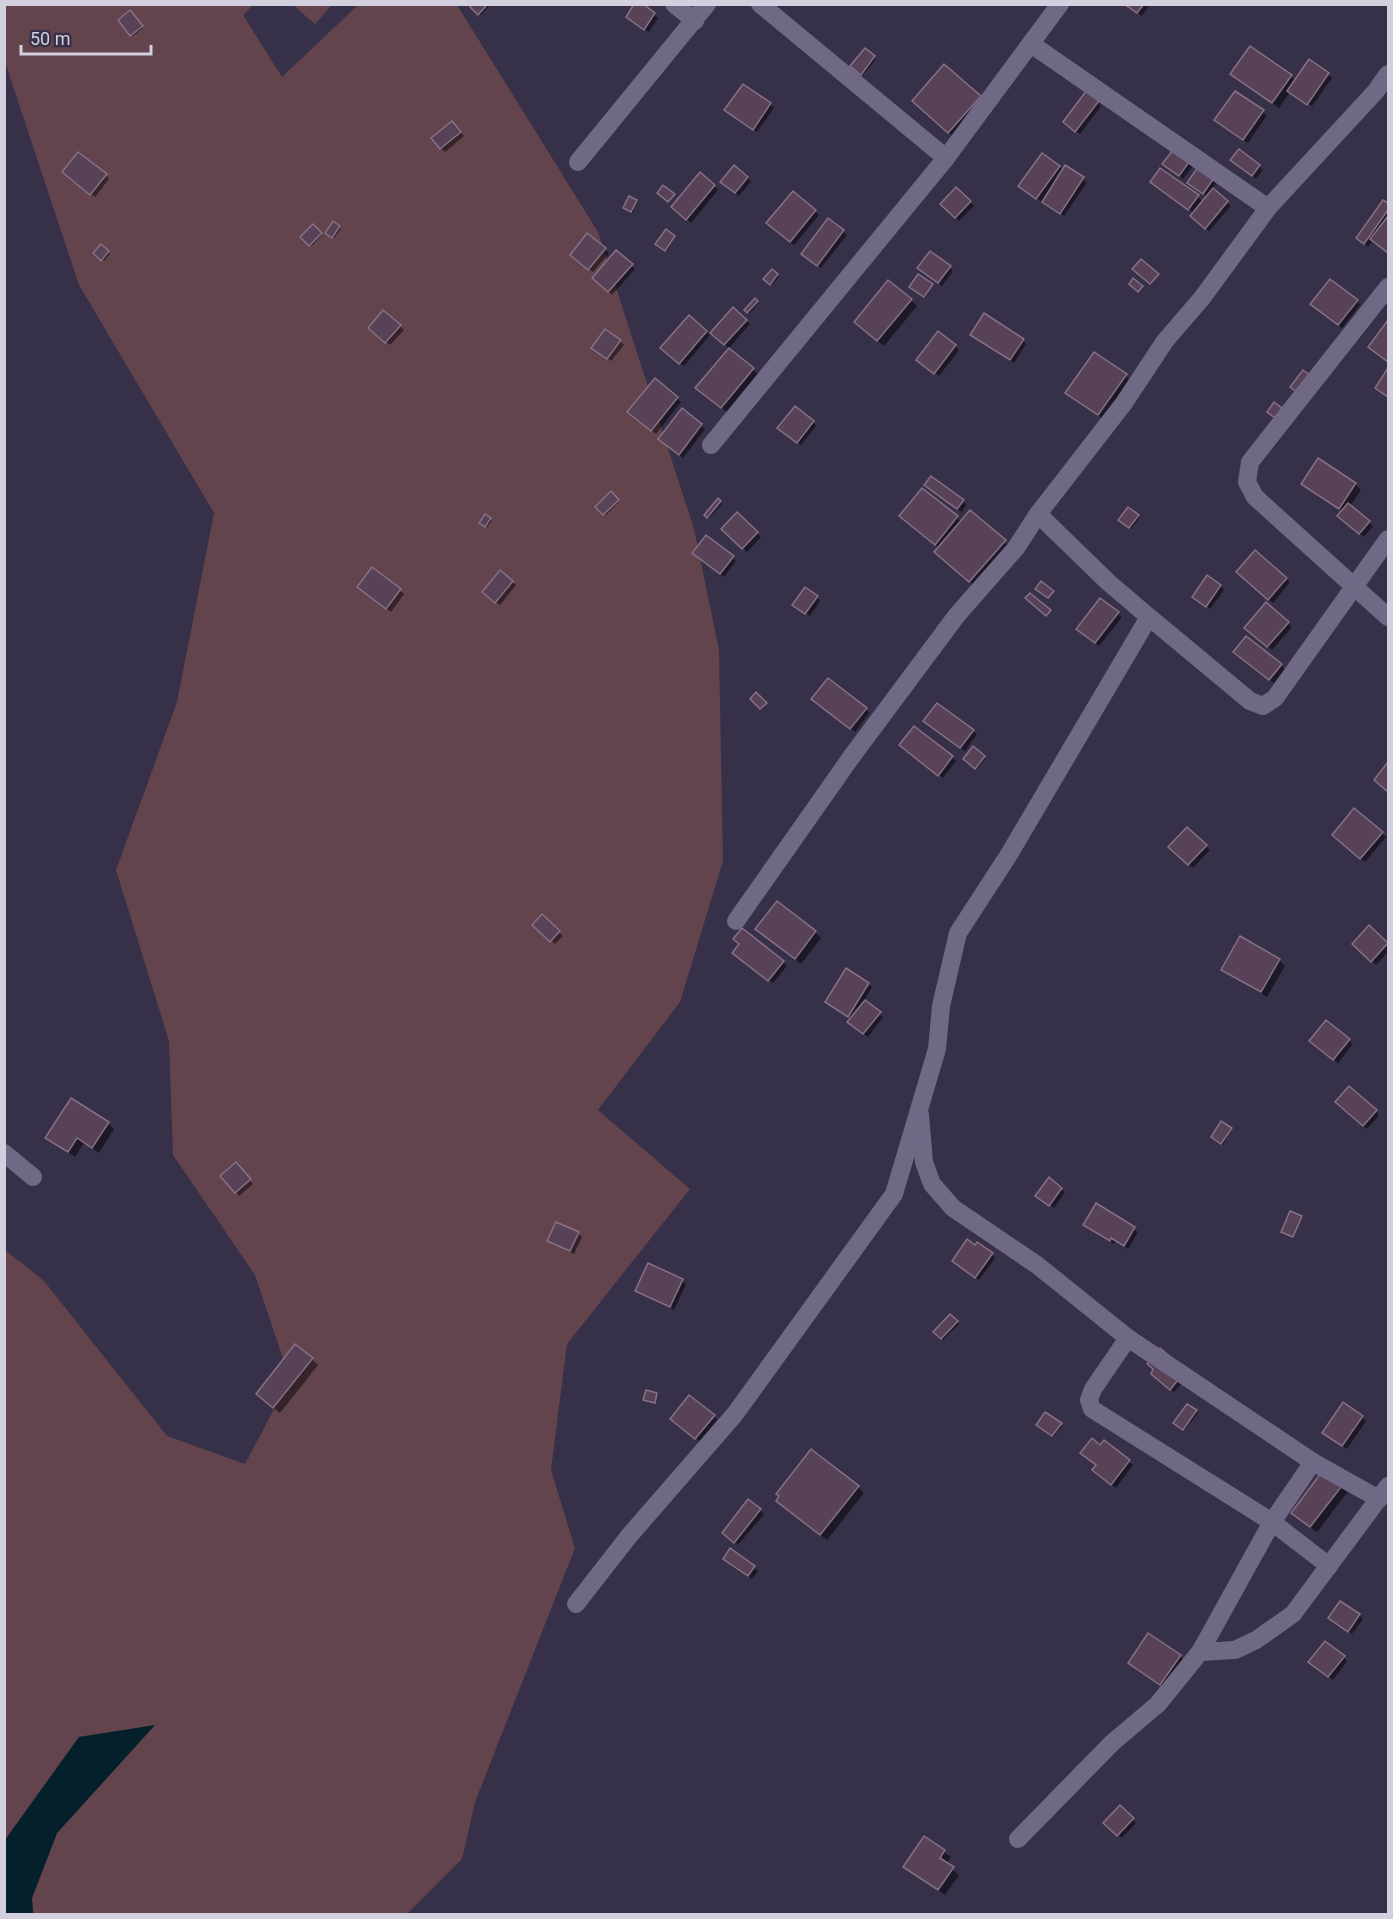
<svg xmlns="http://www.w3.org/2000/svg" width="1393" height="1919" font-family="Roboto,sans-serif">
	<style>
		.green { fill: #63444c }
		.water { fill: #04202b }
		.shadow { fill: #0007 }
		.building { fill: #584257; stroke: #887187; stroke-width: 1.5 }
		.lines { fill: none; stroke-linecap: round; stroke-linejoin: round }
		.minor { stroke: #6f6986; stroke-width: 18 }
	</style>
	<rect width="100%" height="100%" fill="#363049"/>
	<g class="green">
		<polygon points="5,5 253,5 243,15 282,77 358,5 457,5 598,232 694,529 719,650 723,861 680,1002 598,1110 690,1189 567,1344 551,1470 575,1548 475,1802 462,1859 407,1914 33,1914 32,1898 57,1833 154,1726 79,1737 5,1840 5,1250 44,1281 167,1436 245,1464 290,1379 255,1275 173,1155 169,1041 116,870 177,702 214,513 79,285 5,62"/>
		<polygon points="293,5 332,5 315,24"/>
	</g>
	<polygon class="water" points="155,1725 57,1833 32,1898 33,1914 5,1914 5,1840 79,1737"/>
	<g class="shadow">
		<polygon points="474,4 491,4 481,15 472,7"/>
		<polygon points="640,4 658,18 649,32 632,21"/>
		<polygon points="1125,4 1150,4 1142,16"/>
		<polygon points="130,12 143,28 133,36 120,21"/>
		<polygon points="865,50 876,59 863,75 852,66"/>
		<polygon points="1328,74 1332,78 1312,106 1290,92 1279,108 1238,79 1291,76 1296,82"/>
		<polygon points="1236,93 1267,115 1248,143 1220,124"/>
		<polygon points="980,97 955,138 920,107"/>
		<polygon points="1098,102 1101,106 1080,134 1068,126"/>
		<polygon points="770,104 774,108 757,132 730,114"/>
		<polygon points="456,127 464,136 445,152 441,148"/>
		<polygon points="1239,151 1263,170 1256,179 1236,163"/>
		<polygon points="1195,163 1183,179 1164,164"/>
		<polygon points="734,167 751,181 739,196 726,185"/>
		<polygon points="1059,167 1087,182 1064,216 1024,190"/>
		<polygon points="106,175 109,179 95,197 67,176"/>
		<polygon points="1218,180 1212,189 1231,206 1209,231 1195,220 1194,213 1156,186 1198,197 1203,202 1208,197 1189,183"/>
		<polygon points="714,186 718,190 691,223 677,211"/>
		<polygon points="956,189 974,206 959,221 942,204"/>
		<polygon points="793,193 819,215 794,245 772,227"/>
		<polygon points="636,201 633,213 626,209"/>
		<polygon points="1384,202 1388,205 1388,252 1373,240 1368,247 1358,238"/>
		<polygon points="829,220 847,235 821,268 807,257"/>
		<polygon points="334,223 341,229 334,238 327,233"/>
		<polygon points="313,226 322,235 312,246 302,237"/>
		<polygon points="588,236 609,253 593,272 576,258"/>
		<polygon points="675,237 667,251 659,245"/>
		<polygon points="101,246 110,254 104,261 95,253"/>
		<polygon points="617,252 635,269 612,295 594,278"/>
		<polygon points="950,268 953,271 942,286 923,271"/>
		<polygon points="772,271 779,277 772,285 765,279"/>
		<polygon points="932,285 926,297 913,288"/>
		<polygon points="755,300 758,303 750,313 746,310"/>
		<polygon points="911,300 917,306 884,346 862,328"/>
		<polygon points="1357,301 1360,305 1342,328 1316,307"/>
		<polygon points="733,309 750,324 729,348 712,333"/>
		<polygon points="1388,323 1388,361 1370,347"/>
		<polygon points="400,326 404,330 390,345 373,331"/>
		<polygon points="706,332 710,335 684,366 666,352"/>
		<polygon points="976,338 1023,341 1026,344 1014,363"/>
		<polygon points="620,341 624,345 611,361 597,351"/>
		<polygon points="955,346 959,350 939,376 922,364"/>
		<polygon points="729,350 759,375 728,413 704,394"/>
		<polygon points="1126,376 1132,382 1105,420 1073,398"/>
		<polygon points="655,380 681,402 656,434 633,416"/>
		<polygon points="682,411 705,429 683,458 664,443"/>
		<polygon points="813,422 816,426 801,445 783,431"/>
		<polygon points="1303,484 1355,484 1361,490 1350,506 1373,526 1364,537 1343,520 1343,512"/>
		<polygon points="930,489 963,501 966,505 962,512"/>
		<polygon points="611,493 619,502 606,515 597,507"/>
		<polygon points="718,500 722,504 709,518 706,515"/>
		<polygon points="1128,509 1140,517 1131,529 1120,520"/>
		<polygon points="737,514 761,537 747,552 723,529"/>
		<polygon points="485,516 492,521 487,527 482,524"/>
		<polygon points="957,517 961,522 1005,542 1011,548 976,587 942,558 939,548 907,522"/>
		<polygon points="1255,552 1290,582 1273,603 1242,576"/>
		<polygon points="697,557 733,557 736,561 724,577"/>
		<polygon points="373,569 404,594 391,612 363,591"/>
		<polygon points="512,582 516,585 500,605 488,596"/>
		<polygon points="1220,586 1224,590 1210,609 1197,600"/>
		<polygon points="817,597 820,601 810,616 798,608"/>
		<polygon points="1100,600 1122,617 1099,646 1081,632"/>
		<polygon points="1288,623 1292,627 1272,650 1250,631"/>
		<polygon points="1239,655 1281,665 1285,669 1274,683"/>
		<polygon points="817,703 866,709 869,713 855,732"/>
		<polygon points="929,725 973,731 977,734 965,751"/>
		<polygon points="914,728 956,761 943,778 905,749"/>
		<polygon points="973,748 985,759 977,769 965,759"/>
		<polygon points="1355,810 1386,837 1365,862 1337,839"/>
		<polygon points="1187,829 1210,850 1193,868 1170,847"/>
		<polygon points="542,916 563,936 555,944 534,925"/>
		<polygon points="1370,927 1388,945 1388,952 1376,965 1354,944"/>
		<polygon points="815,932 821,938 801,964 763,935"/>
		<polygon points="738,956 783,962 787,966 773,983"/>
		<polygon points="1279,960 1285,966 1267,997 1223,969"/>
		<polygon points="868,984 872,987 864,1001 883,1017 868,1037 853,1026 852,1019 827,1002"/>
		<polygon points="1327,1022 1353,1044 1338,1063 1315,1044"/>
		<polygon points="1340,1105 1376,1111 1379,1115 1367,1129"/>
		<polygon points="108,1123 114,1129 99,1153 84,1143 75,1157 47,1138"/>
		<polygon points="1231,1130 1223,1145 1214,1138"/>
		<polygon points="239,1168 253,1184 239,1196 236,1192"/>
		<polygon points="1061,1189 1065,1192 1054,1208 1041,1199"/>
		<polygon points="1097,1205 1138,1232 1128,1249 1116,1241 1114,1244 1085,1225"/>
		<polygon points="1301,1217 1294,1238 1283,1232"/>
		<polygon points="578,1233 582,1237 574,1254 549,1241"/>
		<polygon points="992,1254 995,1258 979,1280 957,1264"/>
		<polygon points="682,1281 686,1284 674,1310 636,1290"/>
		<polygon points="950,1316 959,1324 943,1340 935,1332"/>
		<polygon points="312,1359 318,1365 280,1413 264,1400"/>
		<polygon points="1189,1375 1174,1392 1157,1377"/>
		<polygon points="1188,1406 1198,1413 1185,1430 1175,1423"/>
		<polygon points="1046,1414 1062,1426 1054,1436 1038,1424"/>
		<polygon points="714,1416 717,1420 700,1441 676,1423"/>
		<polygon points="1362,1417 1366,1421 1347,1449 1327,1436"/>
		<polygon points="1104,1443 1133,1465 1116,1488 1098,1474 1101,1447"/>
		<polygon points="1347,1479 1353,1485 1317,1532 1299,1519"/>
		<polygon points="858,1487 864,1493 827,1540 784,1506"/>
		<polygon points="760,1510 764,1514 738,1545 727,1536"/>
		<polygon points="729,1563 754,1568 758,1571 752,1579"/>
		<polygon points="1359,1615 1363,1619 1352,1634 1334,1621"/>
		<polygon points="1180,1656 1186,1663 1167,1690 1130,1663"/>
		<polygon points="1344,1657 1347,1661 1333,1680 1314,1665"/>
		<polygon points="1120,1808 1136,1823 1122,1838 1105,1823"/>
		<polygon points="925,1838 951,1857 946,1864 959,1875 945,1895 905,1867"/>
	</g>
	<g class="building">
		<polygon points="472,4 488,4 478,15 470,7"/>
		<polygon points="634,4 643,4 655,13 644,30 626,17"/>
		<polygon points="1124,4 1144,4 1137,13"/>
		<polygon points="130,10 143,26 130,36 118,20"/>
		<polygon points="1250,46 1292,75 1272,103 1230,74"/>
		<polygon points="865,48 875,56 861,75 850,66"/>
		<polygon points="1309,59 1329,73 1307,105 1287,91"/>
		<polygon points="944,64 981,96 948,133 912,101"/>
		<polygon points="743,84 771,103 753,130 724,110"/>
		<polygon points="1086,91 1099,101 1075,132 1063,122"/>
		<polygon points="1235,91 1264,110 1243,140 1214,120"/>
		<polygon points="452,121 461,132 440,149 431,138"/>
		<polygon points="1176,146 1192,158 1179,176 1162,164"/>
		<polygon points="1239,149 1260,165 1252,176 1230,160"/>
		<polygon points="78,152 107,174 90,195 62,172"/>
		<polygon points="1042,153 1060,166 1036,199 1018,186"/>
		<polygon points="1200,164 1216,175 1203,194 1187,183"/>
		<polygon points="734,165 748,177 735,193 720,182"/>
		<polygon points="1065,165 1084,177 1060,214 1042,202"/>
		<polygon points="1160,168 1199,195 1188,210 1150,182"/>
		<polygon points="700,172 715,185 686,220 671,207"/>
		<polygon points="663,185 675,194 668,202 657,193"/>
		<polygon points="956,187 971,201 955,218 940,204"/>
		<polygon points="1213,188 1228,201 1205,229 1190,216"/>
		<polygon points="793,191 816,210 790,242 766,223"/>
		<polygon points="629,196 637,200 631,212 623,208"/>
		<polygon points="1383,200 1388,203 1388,210 1364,244 1356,238"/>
		<polygon points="1388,216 1388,253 1370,239"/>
		<polygon points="828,218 844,230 817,266 801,254"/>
		<polygon points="333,221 340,226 332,238 325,233"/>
		<polygon points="313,224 322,233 309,246 300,237"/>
		<polygon points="666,229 675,236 665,251 655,244"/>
		<polygon points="587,233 606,248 588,270 570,255"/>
		<polygon points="101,244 109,251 101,261 93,253"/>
		<polygon points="616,250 633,264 608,292 592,278"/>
		<polygon points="930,251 951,266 938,283 917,268"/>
		<polygon points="1141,259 1159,274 1150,284 1132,269"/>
		<polygon points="772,269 778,274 770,285 763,279"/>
		<polygon points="918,274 933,284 924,297 909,287"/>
		<polygon points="1133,278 1143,286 1138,292 1129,284"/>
		<polygon points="1330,279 1358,300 1338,325 1310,304"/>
		<polygon points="888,280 912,299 877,341 854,322"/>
		<polygon points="755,298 758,301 747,313 744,310"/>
		<polygon points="733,307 747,320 724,345 710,333"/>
		<polygon points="383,310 401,325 385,343 368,328"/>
		<polygon points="984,313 1024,339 1010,360 970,335"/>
		<polygon points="689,315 707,331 679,364 660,348"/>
		<polygon points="1388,320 1388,362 1368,347"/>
		<polygon points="605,329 621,340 607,359 591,348"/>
		<polygon points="938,331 956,345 934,374 916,360"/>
		<polygon points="729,348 754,368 721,408 695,388"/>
		<polygon points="1094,352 1127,374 1098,415 1065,393"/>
		<polygon points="1388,368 1388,397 1375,388"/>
		<polygon points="1303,370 1314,378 1301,395 1290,387"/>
		<polygon points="655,378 678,397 651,431 627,412"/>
		<polygon points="1274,402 1282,408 1275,418 1267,412"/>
		<polygon points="795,406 814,421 797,443 777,428"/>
		<polygon points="682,408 702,424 679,455 658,439"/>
		<polygon points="1318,458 1356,483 1339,509 1301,484"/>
		<polygon points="931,476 964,500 957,509 924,485"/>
		<polygon points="922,488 958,516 935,545 899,516"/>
		<polygon points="611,491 619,500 603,515 595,507"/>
		<polygon points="718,498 721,501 707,518 704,515"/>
		<polygon points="1348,503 1370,521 1359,534 1337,516"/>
		<polygon points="1128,507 1139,515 1129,528 1118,520"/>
		<polygon points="970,510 1006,540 969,582 934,552"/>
		<polygon points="737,512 758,532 742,549 721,529"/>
		<polygon points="485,514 491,518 485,527 479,523"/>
		<polygon points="706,535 734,556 720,574 692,553"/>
		<polygon points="1255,550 1287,578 1268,600 1236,572"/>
		<polygon points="372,567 401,589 386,609 357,587"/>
		<polygon points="500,570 513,581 495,603 482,592"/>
		<polygon points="1207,575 1221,585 1206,607 1192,597"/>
		<polygon points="1041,581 1054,591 1048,598 1035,589"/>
		<polygon points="805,587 818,596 805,614 792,605"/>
		<polygon points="1030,593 1051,610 1046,616 1025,598"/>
		<polygon points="1100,598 1119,612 1095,643 1076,629"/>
		<polygon points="1266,602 1289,622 1267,647 1244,628"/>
		<polygon points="1246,636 1282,664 1269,680 1233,652"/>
		<polygon points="828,678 867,708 850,729 811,699"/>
		<polygon points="756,692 767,703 760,709 750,699"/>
		<polygon points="937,703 974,730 960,748 923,721"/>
		<polygon points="914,726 953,756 938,776 899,745"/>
		<polygon points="973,746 985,756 975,769 963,759"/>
		<polygon points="1388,762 1388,792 1374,780"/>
		<polygon points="1354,808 1383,832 1360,859 1332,835"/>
		<polygon points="1187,827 1207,845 1188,865 1168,847"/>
		<polygon points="777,901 816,931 795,959 755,929"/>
		<polygon points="542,914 560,931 550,942 532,925"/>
		<polygon points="1369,925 1388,943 1371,962 1352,944"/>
		<polygon points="742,928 784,961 768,981 732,953 739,944 733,939"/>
		<polygon points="1240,936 1280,959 1261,992 1221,970"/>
		<polygon points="846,968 869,983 848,1017 825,1002"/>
		<polygon points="865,1000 881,1012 863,1034 847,1022"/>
		<polygon points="1326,1020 1350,1039 1333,1060 1309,1041"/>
		<polygon points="1349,1086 1377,1110 1363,1126 1335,1102"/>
		<polygon points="71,1098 109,1122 92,1148 77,1138 68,1152 45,1138"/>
		<polygon points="1221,1121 1232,1128 1221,1144 1211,1137"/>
		<polygon points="236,1162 251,1179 235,1193 220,1176"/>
		<polygon points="1049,1177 1062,1188 1049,1206 1035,1196"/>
		<polygon points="1096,1203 1135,1227 1124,1246 1111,1238 1110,1241 1083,1225"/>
		<polygon points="1290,1211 1302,1216 1293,1237 1281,1232"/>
		<polygon points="556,1222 579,1232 570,1251 547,1241"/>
		<polygon points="967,1239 975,1245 977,1242 993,1253 975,1278 952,1261"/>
		<polygon points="648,1263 683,1279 670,1307 635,1291"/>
		<polygon points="950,1314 958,1321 941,1339 933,1332"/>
		<polygon points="295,1344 313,1358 273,1408 256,1394"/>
		<polygon points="1160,1348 1186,1370 1170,1390 1151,1374 1153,1369 1147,1364"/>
		<polygon points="646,1390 657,1393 655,1403 643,1400"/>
		<polygon points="689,1395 715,1415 695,1439 670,1419"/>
		<polygon points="1343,1402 1363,1416 1342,1446 1322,1433"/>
		<polygon points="1187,1404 1197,1410 1183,1430 1173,1423"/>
		<polygon points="1045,1412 1062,1423 1052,1436 1036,1425"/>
		<polygon points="1092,1438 1100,1445 1104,1440 1130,1460 1111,1485 1092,1470 1096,1465 1080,1453"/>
		<polygon points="811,1449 859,1486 820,1535 776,1501 779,1496 776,1494"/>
		<polygon points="1327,1465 1348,1478 1310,1527 1291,1513"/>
		<polygon points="748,1499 761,1509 734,1543 722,1533"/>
		<polygon points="730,1548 755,1566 748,1576 723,1559"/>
		<polygon points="1340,1601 1360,1614 1348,1632 1328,1618"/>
		<polygon points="1148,1633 1181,1655 1160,1685 1128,1663"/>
		<polygon points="1325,1641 1345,1656 1328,1677 1308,1662"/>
		<polygon points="1120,1805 1134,1818 1117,1836 1103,1823"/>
		<polygon points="924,1836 945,1850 940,1858 954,1867 938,1890 903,1867"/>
	</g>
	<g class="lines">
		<g class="minor">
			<polyline points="674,4 695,21"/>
			<polyline points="760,4 946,158"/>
			<polyline points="1031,44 1268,208"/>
			<polyline points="578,162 707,4"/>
			<polyline points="1388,287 1250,462 1247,482 1255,497 1388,617"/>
			<polyline points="711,445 946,158 1060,4"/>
			<polyline points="1149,617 1250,701 1263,706 1275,698 1388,539"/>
			<polyline points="736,921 852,756 957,615 1016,548 1038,514 1124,403 1165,341 1202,298 1268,208 1376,91 1388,74"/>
			<polyline points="920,1115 924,1162 932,1184 953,1208 1037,1265 1128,1338 1313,1462 1379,1499"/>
			<polyline points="4,1153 33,1177"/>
			<polyline points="1128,1338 1093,1389 1089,1400 1092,1409 1272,1522 1329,1566"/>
			<polyline points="576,1604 629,1536 735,1414 894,1194 937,1049 941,1006 958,933 1008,856 1149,617 1108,582 1038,514"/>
			<polyline points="1200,1652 1272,1522 1313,1462"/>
			<polyline points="1018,1839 1112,1743 1158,1704 1200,1652 1235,1650 1256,1640 1293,1614 1388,1486"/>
		</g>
	</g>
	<rect width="1393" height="1919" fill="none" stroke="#d2cfdf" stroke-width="12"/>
	<path d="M21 45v9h130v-9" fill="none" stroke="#d2cfdf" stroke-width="3"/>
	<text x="30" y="45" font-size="18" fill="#d2cfdf" stroke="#363049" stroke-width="4.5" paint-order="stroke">50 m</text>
</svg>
